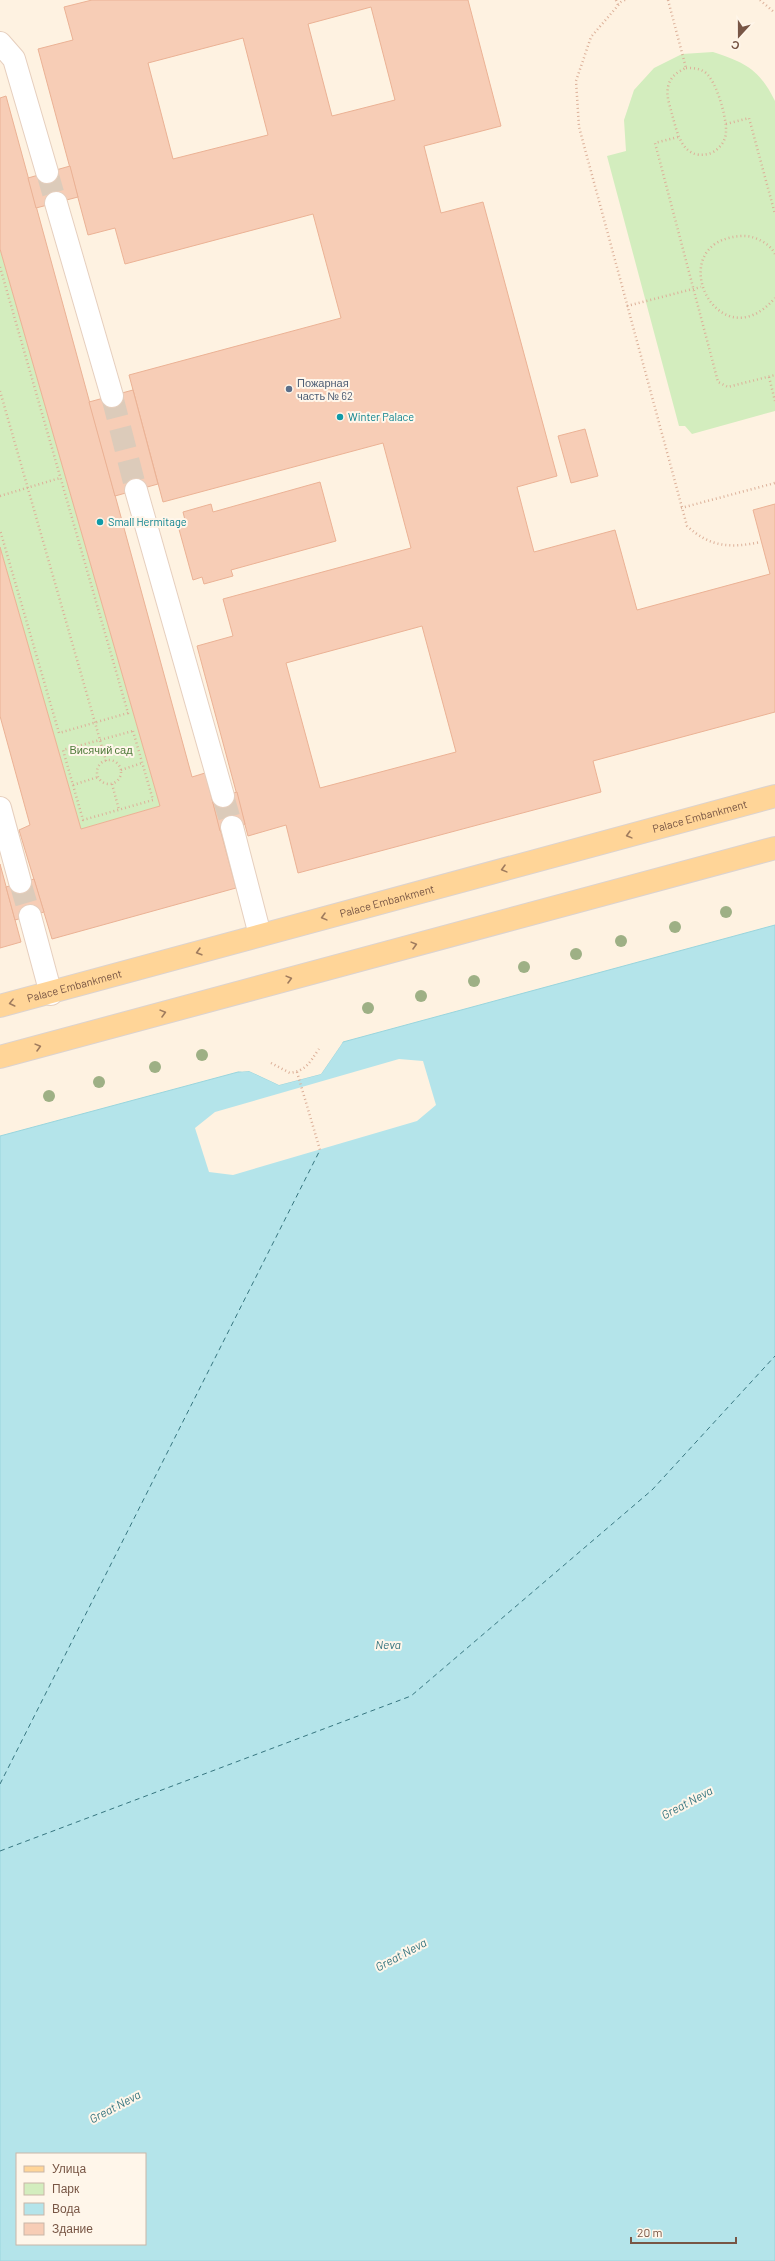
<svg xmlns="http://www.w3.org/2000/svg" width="775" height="2261" font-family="Barlow,sans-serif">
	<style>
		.green { fill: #d3edbe }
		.water { fill: #b4e4ea; stroke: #99d5dd; fill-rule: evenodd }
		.pier { fill: #fef2e1 }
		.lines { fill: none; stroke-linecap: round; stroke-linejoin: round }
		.ferry { stroke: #377680; stroke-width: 1; stroke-dasharray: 5 4; stroke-linecap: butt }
		.building { fill: #f7cdb6; stroke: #ebb295; fill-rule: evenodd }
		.minor-tunnel { stroke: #dccbba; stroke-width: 22; stroke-dasharray: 22 11; stroke-linecap: butt }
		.minor-casing { stroke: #e6cfbe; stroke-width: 24 }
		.major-casing { stroke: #dcd3cf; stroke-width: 24 }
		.path { stroke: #dcb099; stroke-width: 2.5; stroke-dasharray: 1 3; stroke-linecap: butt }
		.minor { stroke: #fff; stroke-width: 22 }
		.major { stroke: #ffd598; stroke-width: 22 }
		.tree { fill: #9eb085 }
		.oneway { stroke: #a07c5e }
		.service-dot { fill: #5c6f8a; stroke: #fff6ea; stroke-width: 1.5 }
		.culture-dot { fill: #0f9aa8; stroke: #fff6ea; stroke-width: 1.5 }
		.labels { text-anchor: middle; stroke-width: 4; stroke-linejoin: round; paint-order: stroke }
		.service-label { font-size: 11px; fill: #4e5e75; stroke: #fff6ea; text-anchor: start }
		.culture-label { font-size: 11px; fill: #0d838f; stroke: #fff6ea; text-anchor: start }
		.park-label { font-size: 11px; fill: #4f7a3a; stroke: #fff6ea }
		.street-label { font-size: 11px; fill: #785645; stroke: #fff6ea }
		.water-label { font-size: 12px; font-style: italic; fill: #377680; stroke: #fff6ea }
	</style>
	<rect width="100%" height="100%" fill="#fef2e1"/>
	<g class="green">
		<path d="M713,52C746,63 759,69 775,101V411L692,434L685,426H679L607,156L626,151L624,120L634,90L654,68L682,54Z"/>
		<polygon points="0,249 160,806 81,829 0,547"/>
	</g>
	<path class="water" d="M775,925V2261H0V1136L238,1072L249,1071L279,1085L321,1074L343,1042ZM17,2154H145V2244H17Z"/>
	<g class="pier">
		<polygon points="343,1042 321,1074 279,1085 249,1071 238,1072 250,1069 279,1083 320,1072 334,1049"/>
		<polygon points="399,1059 423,1061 436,1105 417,1121 233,1175 209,1172 195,1128 215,1112"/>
	</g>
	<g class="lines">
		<g class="ferry">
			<polyline points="0,1784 320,1150"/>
			<polyline points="0,1851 411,1696 652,1490 775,1356"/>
		</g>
	</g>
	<g class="building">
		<path d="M92,0H468L501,126L424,146L441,213L483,202L557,476L517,487L534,552L615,530L637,610L770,574L753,510L775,504V712L593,761L601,792L298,873L286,825L248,836L197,646L233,636L223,599L411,548L383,443L163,502L129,375L341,318L313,214L125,264L115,228L88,235L38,49L73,40L64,7ZM371,7L395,100L332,116L308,24ZM243,38L268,135L173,159L148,63ZM422,626L456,752L320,788L286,663Z"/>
		<polygon points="6,96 192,777 205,773 236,888 52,939 19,830 30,825 0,716 0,547 81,829 160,806 0,249 0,98"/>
		<polygon points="70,166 78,197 36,208 28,178"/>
		<polygon points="133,390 158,484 115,496 89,402"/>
		<polygon points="585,429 598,476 571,483 558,436"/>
		<polygon points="320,482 336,541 231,570 233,576 204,584 202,577 193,580 177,522 185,520 183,512 211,504 213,512"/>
		<polygon points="237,792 245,824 220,831 212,799"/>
		<polygon points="0,864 21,942 0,948"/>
		<polygon points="34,879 44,912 15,920 6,887"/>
	</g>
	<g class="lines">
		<g class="minor-tunnel">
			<polyline points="47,172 56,203"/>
			<polyline points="112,396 136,490"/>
			<polyline points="223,796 232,827"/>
			<polyline points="20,882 30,916"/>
		</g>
		<g class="minor-casing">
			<g id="minor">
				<polyline points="0,43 14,59 47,172"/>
				<polyline points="56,203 112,396"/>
				<polyline points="136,490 223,796"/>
				<polyline points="0,808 20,882"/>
				<polyline points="232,827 260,935"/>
				<polyline points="30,916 51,994"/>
			</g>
		</g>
		<g class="major-casing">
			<g id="major">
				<path id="s1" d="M0,1006L775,796"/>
				<polyline points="0,1057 775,848"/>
			</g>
		</g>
		<g class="path">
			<polyline points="616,0 618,5"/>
			<path d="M625,0L621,2L591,37L576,81L579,127L687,526C711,548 731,548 761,542"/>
			<polyline points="668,0 686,68"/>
			<polyline points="760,0 775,13"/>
			<path d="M686,68C692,68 698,68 703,71C716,77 727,119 726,132C726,142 717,152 708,154C682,160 677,132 672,114C670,106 666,96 668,87C670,77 677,72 686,68Z"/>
			<polyline points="726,124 749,118 775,214"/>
			<polyline points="678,137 655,143 718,382 728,387 775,375"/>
			<path d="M775,254C770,243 753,235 742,236C659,240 717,365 775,298"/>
			<polyline points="0,267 128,713 59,733 0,530"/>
			<polyline points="627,306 701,287"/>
			<polyline points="769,377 775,401"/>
			<polyline points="0,391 106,761"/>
			<polyline points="0,496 60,478"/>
			<polyline points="681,508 775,483"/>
			<polygon points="133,731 153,800 83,820 63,750"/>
			<circle cx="109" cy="772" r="12"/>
			<polyline points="121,770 142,763"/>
			<polyline points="112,784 119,810"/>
			<polyline points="73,785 98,777"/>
			<path d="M271,1063L290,1073C307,1070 309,1063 319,1049"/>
			<polyline points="297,1072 320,1150"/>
		</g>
		<use href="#minor" class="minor"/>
		<use href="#major" class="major"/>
	</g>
	<g class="tree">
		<circle cx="726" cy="912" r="6"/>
		<circle cx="675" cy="927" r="6"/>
		<circle cx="621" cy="941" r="6"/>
		<circle cx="576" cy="954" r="6"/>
		<circle cx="524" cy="967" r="6"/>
		<circle cx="474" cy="981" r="6"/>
		<circle cx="421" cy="996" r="6"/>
		<circle cx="368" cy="1008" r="6"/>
		<circle cx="202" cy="1055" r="6"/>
		<circle cx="155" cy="1067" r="6"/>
		<circle cx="99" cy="1082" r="6"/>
		<circle cx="49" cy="1096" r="6"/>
	</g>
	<defs><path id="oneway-chevron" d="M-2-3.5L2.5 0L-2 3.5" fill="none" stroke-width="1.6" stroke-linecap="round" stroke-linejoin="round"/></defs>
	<g class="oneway">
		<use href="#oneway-chevron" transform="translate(629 835) rotate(165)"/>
		<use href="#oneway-chevron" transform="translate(504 869) rotate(165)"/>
		<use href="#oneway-chevron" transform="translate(324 917) rotate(165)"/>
		<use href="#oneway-chevron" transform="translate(414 945) rotate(-15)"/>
		<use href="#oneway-chevron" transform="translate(199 952) rotate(164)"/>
		<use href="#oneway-chevron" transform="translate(289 979) rotate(-15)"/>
		<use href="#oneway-chevron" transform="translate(12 1003) rotate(166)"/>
		<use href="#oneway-chevron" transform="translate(163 1013) rotate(-15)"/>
		<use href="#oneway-chevron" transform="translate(38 1047) rotate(-15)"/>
	</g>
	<circle class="service-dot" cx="289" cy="389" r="4"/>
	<g class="culture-dot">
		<circle cx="340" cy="417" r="4"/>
		<circle cx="100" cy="522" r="4"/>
	</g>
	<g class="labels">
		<g class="service-label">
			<text x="297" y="387">Пожарная<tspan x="297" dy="13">часть № 62</tspan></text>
		</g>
		<g class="culture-label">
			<text x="348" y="421">Winter Palace</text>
			<text x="108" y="526">Small Hermitage</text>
		</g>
		<g class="park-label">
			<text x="101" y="754">Висячий сад</text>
		</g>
		<g class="street-label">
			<text dy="4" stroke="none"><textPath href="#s1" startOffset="725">Palace Embankment</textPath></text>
			<text dy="4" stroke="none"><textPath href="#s1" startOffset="401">Palace Embankment</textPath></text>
			<text dy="4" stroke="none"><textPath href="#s1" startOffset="77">Palace Embankment</textPath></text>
		</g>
		<g class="water-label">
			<text x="388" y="1649">Neva</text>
			<text transform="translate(687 1803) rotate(-28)" y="4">Great Neva</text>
			<text transform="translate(401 1955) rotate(-28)" y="4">Great Neva</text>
			<text transform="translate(115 2107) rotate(-28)" y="4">Great Neva</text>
		</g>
	</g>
	<rect x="16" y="2153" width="130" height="92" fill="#fff6ea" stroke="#c9b6a8"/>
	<rect x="24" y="2166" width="20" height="6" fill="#ffd598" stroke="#c9b6a8"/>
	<text x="52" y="2173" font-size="12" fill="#785645">Улица</text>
	<rect x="24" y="2183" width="20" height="12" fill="#d3edbe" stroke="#c9b6a8"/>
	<text x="52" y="2193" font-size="12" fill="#785645">Парк</text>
	<rect x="24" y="2203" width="20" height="12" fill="#b4e4ea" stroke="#c9b6a8"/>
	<text x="52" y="2213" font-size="12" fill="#785645">Вода</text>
	<rect x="24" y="2223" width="20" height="12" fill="#f7cdb6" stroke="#c9b6a8"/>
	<text x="52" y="2233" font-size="12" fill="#785645">Здание</text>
	<g transform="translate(739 36) rotate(201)" stroke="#fff6ea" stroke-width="3" paint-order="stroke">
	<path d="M0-3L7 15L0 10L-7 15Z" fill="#785645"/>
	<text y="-6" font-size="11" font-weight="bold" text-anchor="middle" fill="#785645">С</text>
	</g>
	<path d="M631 2237v6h105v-6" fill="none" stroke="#785645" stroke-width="2"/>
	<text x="637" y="2237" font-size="12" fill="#785645" stroke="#fff6ea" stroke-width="3" paint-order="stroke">20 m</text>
</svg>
